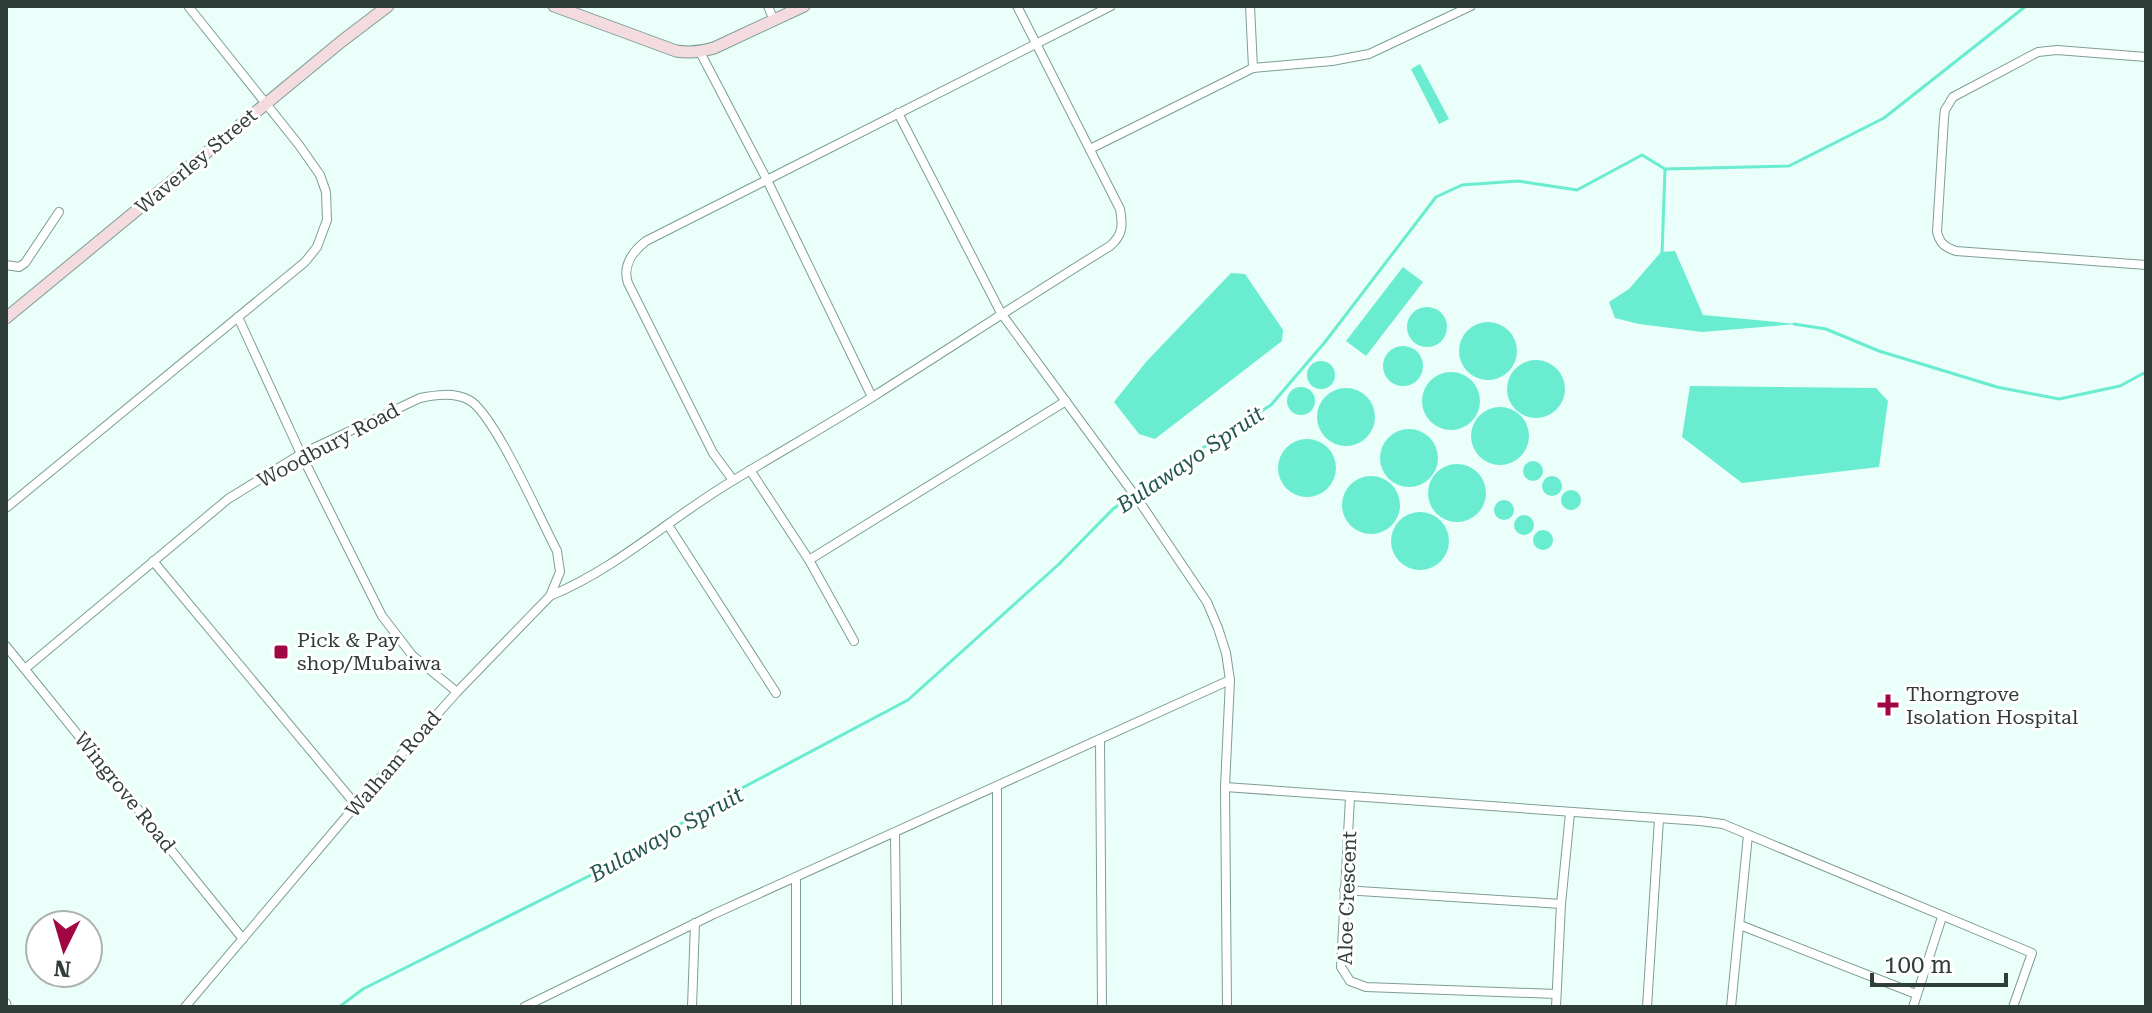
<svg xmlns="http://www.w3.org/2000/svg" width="2152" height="1013" font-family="'Roboto Serif',serif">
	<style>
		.water { fill: #69ecd0 }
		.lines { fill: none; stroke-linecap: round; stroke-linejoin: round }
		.stream { stroke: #69ecd0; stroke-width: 3 }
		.street-casing { stroke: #7d9e96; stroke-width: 10 }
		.secondary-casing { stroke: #7d9e96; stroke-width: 13 }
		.street { stroke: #fff; stroke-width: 8 }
		.secondary { stroke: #f4dbe0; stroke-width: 11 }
		.poi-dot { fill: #a10644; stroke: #fff; stroke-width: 3 }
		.labels { text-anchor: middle; stroke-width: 6; stroke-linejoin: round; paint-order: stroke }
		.street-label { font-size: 20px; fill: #303e3a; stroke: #fff }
		.poi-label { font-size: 20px; fill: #303e3a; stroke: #fff; text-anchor: start }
		.water-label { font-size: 22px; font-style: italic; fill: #20574c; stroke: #fff }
	</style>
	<rect width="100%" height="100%" fill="#eafff9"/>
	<g class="water">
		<polygon points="1420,64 1449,119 1439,124 1411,69"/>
		<polygon points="1675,251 1703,315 1797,324 1702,332 1639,324 1615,318 1609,302 1629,289 1661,252"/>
		<polygon points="1403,267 1423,282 1366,356 1346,341"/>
		<polygon points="1231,273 1245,274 1283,330 1282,341 1155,439 1139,434 1114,402 1146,362"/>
		<circle cx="1427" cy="327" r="20"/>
		<circle cx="1488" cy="351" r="29"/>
		<circle cx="1403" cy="366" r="20"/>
		<circle cx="1536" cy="389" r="29"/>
		<circle cx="1321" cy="375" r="14"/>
		<circle cx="1451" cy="401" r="29"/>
		<polygon points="1690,386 1876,388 1888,401 1879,467 1742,483 1682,437"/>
		<circle cx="1301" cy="401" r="14"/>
		<circle cx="1346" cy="417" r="29"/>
		<circle cx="1500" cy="436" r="29"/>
		<circle cx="1409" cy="458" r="29"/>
		<circle cx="1307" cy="468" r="29"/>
		<circle cx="1533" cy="471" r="10"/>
		<circle cx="1457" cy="493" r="29"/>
		<circle cx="1552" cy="486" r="10"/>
		<circle cx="1371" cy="505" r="29"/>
		<circle cx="1571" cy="500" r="10"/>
		<circle cx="1504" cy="510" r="10"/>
		<circle cx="1420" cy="541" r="29"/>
		<circle cx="1524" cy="525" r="10"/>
		<circle cx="1543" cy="540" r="10"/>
	</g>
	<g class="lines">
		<g class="stream">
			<polyline points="1662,255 1665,169"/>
			<polyline points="1794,324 1826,329 1879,351 1997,387 2059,399 2120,386 2146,372"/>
			<polyline points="339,1007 363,989 601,870 744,787 908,700 1059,564 1113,509 1166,471 1271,405 1325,342 1436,197 1462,185 1518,181 1577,190 1642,155 1665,169 1789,166 1884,118 2026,6"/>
		</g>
		<g class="street-casing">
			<g id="street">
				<polyline points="768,6 774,21"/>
				<polyline points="1250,6 1253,68"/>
				<polyline points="700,52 767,180 872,397"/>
				<path d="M2146,57L2057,50L2038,52L1953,97L1945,110L1944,118L1937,232C1940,243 1944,247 1956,251L2146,265"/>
				<polyline points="898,113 1001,313 1139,501 1207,602 1218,628 1226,653 1230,680 1225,787 1227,1007"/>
				<polyline points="1090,149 1253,68 1332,61 1369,54 1471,6"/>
				<polyline points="6,265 19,267 25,263 59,212"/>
				<polyline points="238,317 301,454 382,616 412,655 457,692"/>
				<polyline points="750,470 809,560 854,641"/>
				<path d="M733,480L713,453L628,283C622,266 633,251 646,241L1111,6"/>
				<polyline points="6,508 305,262 317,247 327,220 326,192 320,175 299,145 188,6"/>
				<polyline points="668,525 776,693"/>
				<polyline points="809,560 1066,401"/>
				<polyline points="153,561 356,805"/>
				<path d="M550,596C618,568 671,517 734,480C780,452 828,425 874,396C953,346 1031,295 1110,246C1123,235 1123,225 1120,209L1017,6"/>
				<polyline points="6,646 243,939"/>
				<path d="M26,668L228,499L301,454L420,398C435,395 454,392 469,400C494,413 541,521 557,551L560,572L550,596L457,692L356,805L185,1007"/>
				<polyline points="1100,739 1102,1007"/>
				<polyline points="1225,787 1700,821 1723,824 2032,953 2013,1007"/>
				<polyline points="997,788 997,1007"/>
				<polyline points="1350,797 1341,967 1350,981 1366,987 1556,994"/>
				<polyline points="895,834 897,1007"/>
				<polyline points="1344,890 1561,904"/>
				<polyline points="1740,925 1916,994"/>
				<polyline points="6,1003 7,1007"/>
				<polyline points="524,1007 714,914 1230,680"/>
				<polyline points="692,1007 695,923"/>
				<polyline points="796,1007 796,877"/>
				<polyline points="1556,1007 1561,904 1570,813"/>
				<polyline points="1647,1007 1659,819"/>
				<polyline points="1731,1007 1748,835"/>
				<polyline points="1913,1007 1942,917"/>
			</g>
		</g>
		<g class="secondary-casing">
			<g id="secondary">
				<path d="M554,6L676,51C690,53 701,52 714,48L804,6"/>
				<polyline points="6,318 342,41 388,6"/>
			</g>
		</g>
		<use href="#street" class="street"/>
		<use href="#secondary" class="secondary"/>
	</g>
	<g class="poi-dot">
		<rect x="273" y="644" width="16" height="16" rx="4"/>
		<path d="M1884 693h8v8h8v8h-8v8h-8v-8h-8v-8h8z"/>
	</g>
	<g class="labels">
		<g class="street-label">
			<text transform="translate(196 161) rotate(-40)" y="7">Waverley Street</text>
			<text transform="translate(328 445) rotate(-28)" y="7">Woodbury Road</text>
			<text transform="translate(393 764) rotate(-49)" y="7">Walham Road</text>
			<text transform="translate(125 792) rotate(51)" y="7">Wingrove Road</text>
			<text transform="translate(1347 898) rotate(-88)" y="7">Aloe Crescent</text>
		</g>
		<g class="poi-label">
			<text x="297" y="647">Pick &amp; Pay<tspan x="297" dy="23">shop/Mubaiwa</tspan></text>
			<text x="1906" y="701">Thorngrove<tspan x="1906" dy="23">Isolation Hospital</tspan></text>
		</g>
		<g class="water-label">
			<text transform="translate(1190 459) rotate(-34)" y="8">Bulawayo Spruit</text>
			<text transform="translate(666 834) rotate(-29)" y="8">Bulawayo Spruit</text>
		</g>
	</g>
	<rect width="2152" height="1013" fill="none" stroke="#303e3a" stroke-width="16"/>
	<g transform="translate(64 949) rotate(185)"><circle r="38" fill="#ffffff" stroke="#acb2b0" stroke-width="2"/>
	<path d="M0-6L14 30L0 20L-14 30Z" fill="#a10644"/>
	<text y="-12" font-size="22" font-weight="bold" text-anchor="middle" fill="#303e3a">N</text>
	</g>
	<path d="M1872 973v12h134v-12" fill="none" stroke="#303e3a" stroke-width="4"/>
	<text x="1884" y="973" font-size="24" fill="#303e3a" stroke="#ffffff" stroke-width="6" paint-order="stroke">100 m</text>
</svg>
